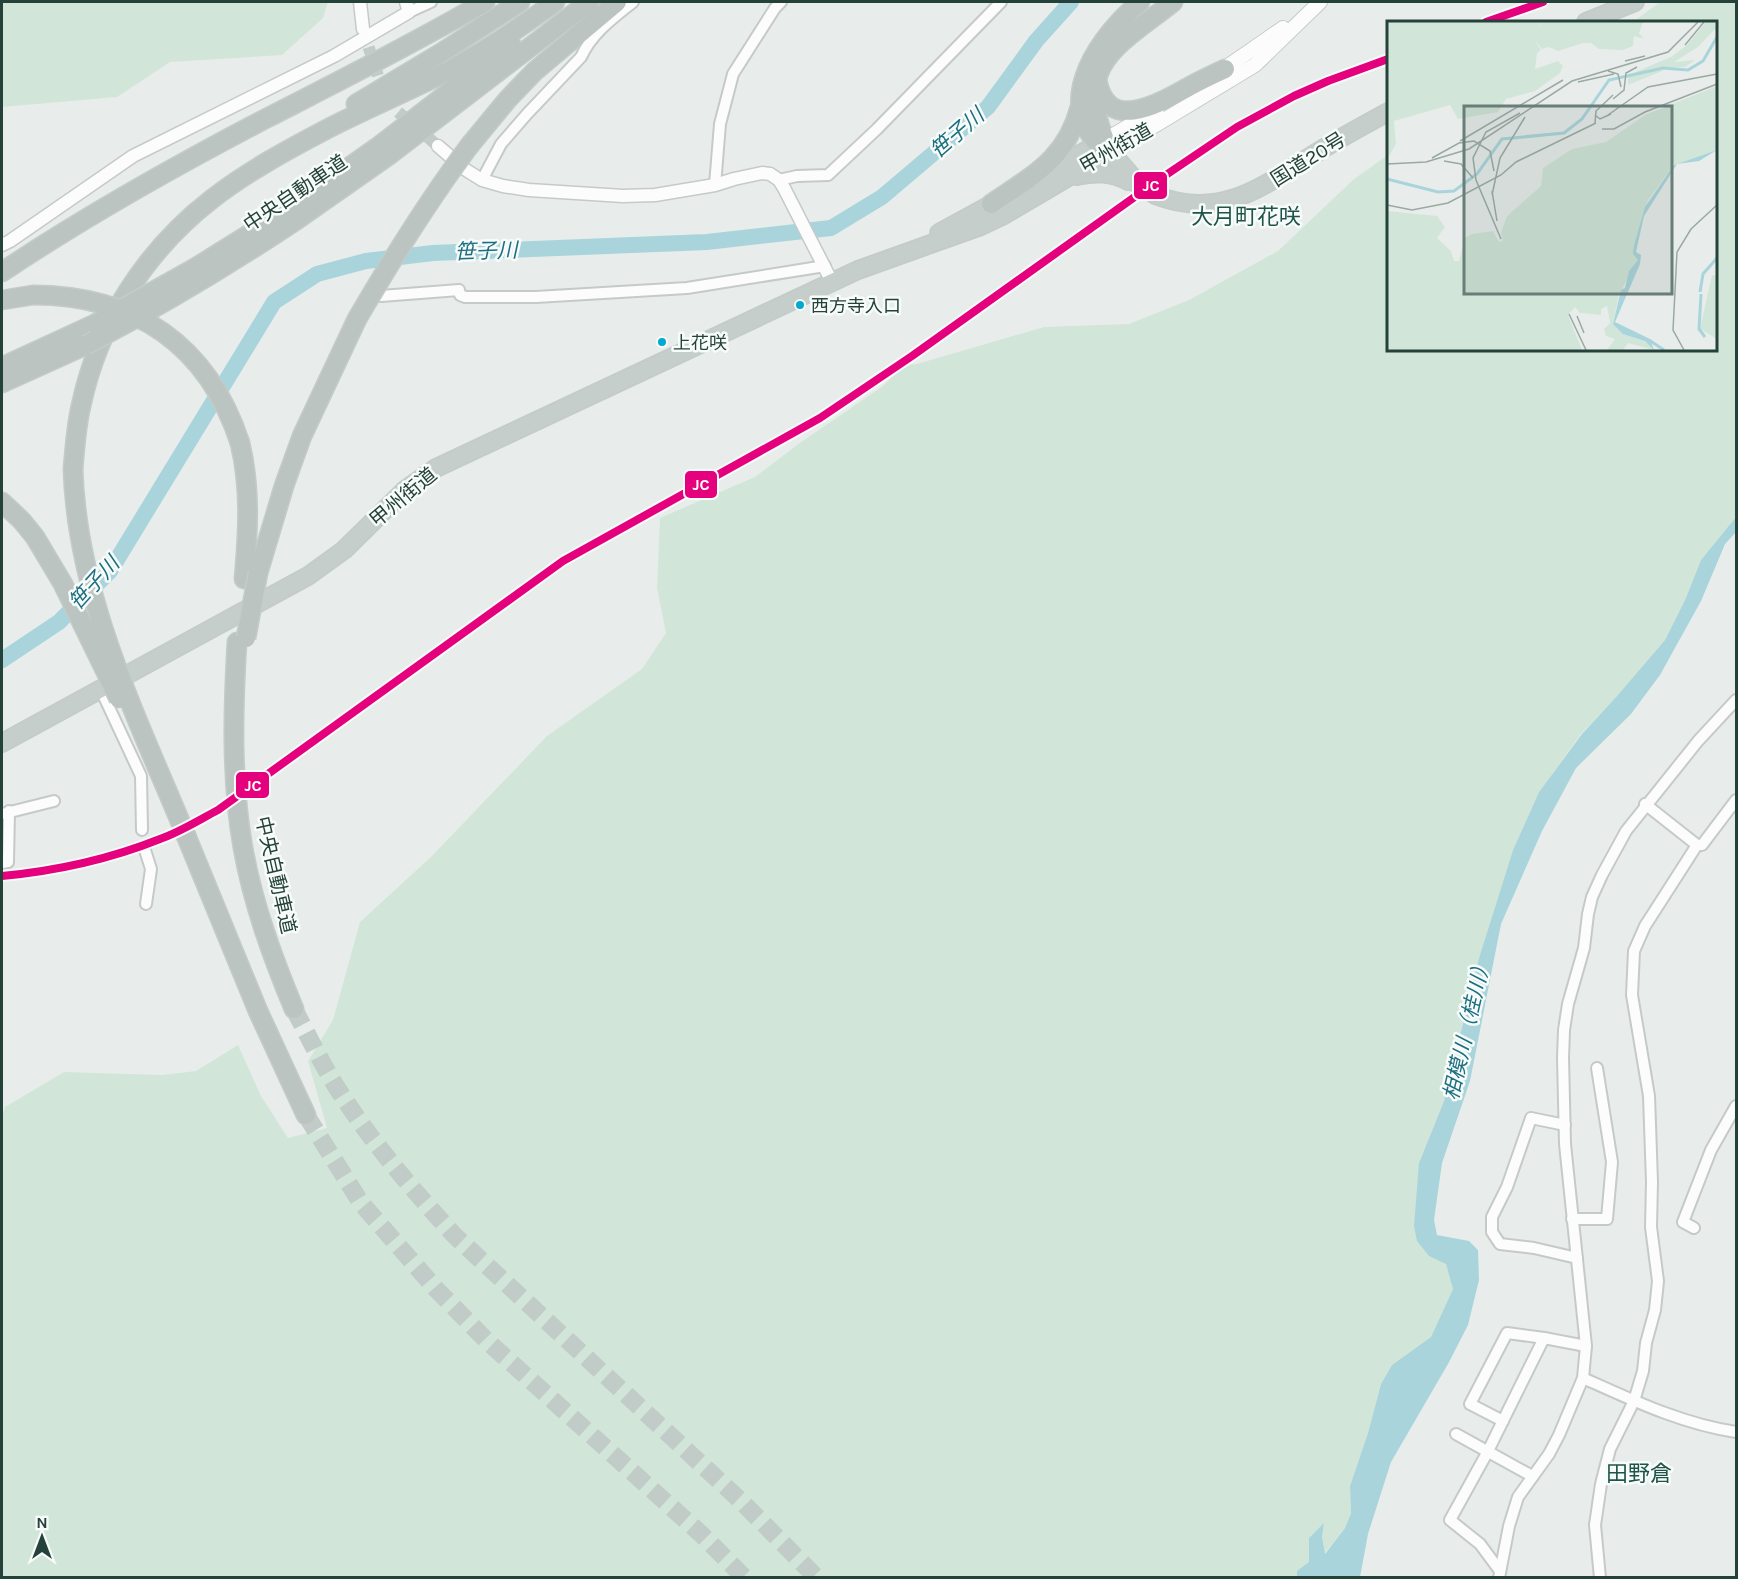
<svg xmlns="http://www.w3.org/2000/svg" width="1738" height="1579" font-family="Karla,'Noto Sans JP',sans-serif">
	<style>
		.green { fill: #d1e6d8 }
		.water { fill: #a9d4db }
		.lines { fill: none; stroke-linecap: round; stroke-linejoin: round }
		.river { stroke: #a9d4db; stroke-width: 16 }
		.tertiary-tunnel { stroke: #c1cbc8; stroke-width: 12; stroke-dasharray: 12 6; stroke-linecap: butt }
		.trunk-tunnel { stroke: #c1cbc8; stroke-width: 16; stroke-dasharray: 16 8; stroke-linecap: butt }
		.motorway-tunnel { stroke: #c1cbc8; stroke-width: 18; stroke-dasharray: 18 9; stroke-linecap: butt }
		.minor-casing { stroke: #c5cac8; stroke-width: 14 }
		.tertiary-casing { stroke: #c5cac8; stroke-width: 15 }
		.secondary-casing { stroke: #c3cbc8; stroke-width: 16 }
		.trunk-casing { stroke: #c3ccc9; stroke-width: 20 }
		.motorway-casing { stroke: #c3ccc9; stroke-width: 21 }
		.minor { stroke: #fcfcfc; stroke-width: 10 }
		.tertiary { stroke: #fcfcfc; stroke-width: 12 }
		.secondary { stroke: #fcfcfc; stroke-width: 14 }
		.trunk { stroke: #c6cecc; stroke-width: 16 }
		.motorway { stroke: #bcc4c2; stroke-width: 18 }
		.motorway-bridge-casing { stroke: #c3ccc9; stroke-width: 21; stroke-linecap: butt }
		.motorway-bridge { stroke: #bcc4c2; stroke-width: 18 }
		.rail-1-casing { stroke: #f7fbf9; stroke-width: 12 }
		.rail-1 { stroke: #e5007d; stroke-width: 8 }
		.bus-dot { fill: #00a9ce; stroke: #f7fbf9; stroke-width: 2 }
		.labels { text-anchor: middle; stroke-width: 5; stroke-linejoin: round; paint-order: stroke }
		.bus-label { font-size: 18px; fill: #24423a; stroke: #f7fbf9; text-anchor: start }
		.street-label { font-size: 20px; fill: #24423a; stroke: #f7fbf9 }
		.water-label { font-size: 21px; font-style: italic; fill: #1c6f80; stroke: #f7fbf9 }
		.quarter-label { font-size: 22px; fill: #1f5548; stroke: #f7fbf9 }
		.inset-river { fill: none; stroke: #a9d4db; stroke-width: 3 }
		.inset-road { fill: none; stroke: #9aa9a4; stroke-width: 1.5 }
		.view { fill: #697e78; fill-opacity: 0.15; stroke: #697e78; stroke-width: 3 }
		.inset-edge { fill: none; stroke: #24423a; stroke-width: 3 }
		.line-badge { stroke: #f7fbf9; stroke-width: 2 }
		.badge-label { font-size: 16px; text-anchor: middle; font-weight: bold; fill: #fff }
	</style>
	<rect width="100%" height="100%" fill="#e8edeb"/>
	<g class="green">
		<polygon points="2,2 328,2 323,18 282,55 170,62 117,97 2,107"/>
		<polygon points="1660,2 1736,2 1736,517 1701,560 1685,600 1665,640 1617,696 1581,734 1539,792 1513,850 1479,958 1444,1101 1419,1163 1429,1256 1446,1263 1453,1289 1431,1337 1392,1365 1381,1384 1368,1433 1350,1486 1351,1512 1345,1528 1324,1554 1322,1537 1324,1524 1309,1538 1309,1563 1298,1571 1297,1578 2,1578 2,1116 5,1107 64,1072 162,1075 196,1071 238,1045 261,1096 288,1138 327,1128 308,1061 333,1020 360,922 431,857 547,736 642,669 666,633 657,588 660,518 755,477 797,445 883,386 904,365 917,364 1044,327 1129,324 1189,300 1278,251 1354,179 1388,155 1388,350 1716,350 1716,22 1633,22"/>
	</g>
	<polygon class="water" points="1736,517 1736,532 1725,544 1701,601 1660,675 1631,714 1576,768 1542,831 1501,924 1470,1081 1442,1163 1434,1220 1437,1235 1469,1241 1478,1250 1479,1280 1468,1325 1448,1364 1391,1462 1368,1534 1360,1577 1297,1577 1297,1571 1309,1562 1309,1538 1324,1523 1322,1537 1325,1554 1345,1528 1351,1513 1350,1486 1368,1433 1381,1384 1392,1365 1431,1337 1453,1289 1446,1264 1429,1256 1417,1241 1414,1226 1419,1163 1444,1101 1479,958 1513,850 1539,792 1582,734 1617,696 1665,640 1685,600 1701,560"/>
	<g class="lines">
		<polyline class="river" points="2,660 59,622 110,571 274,302 317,274 366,261 433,253 707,242 831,228 882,197 988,107 1036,41 1071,2"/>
		<polyline class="tertiary-tunnel" points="363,30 381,85 398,112 438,146"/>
		<polyline class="trunk-tunnel" points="1128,181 1155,195"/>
		<g class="motorway-tunnel">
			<path d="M294,1009C309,1037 323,1067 341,1094C374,1145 413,1190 454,1235L742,1502L817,1578"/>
			<polyline points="306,1115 361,1203 436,1289 487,1341 701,1534 745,1578"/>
		</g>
		<g class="minor-casing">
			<g id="minor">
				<polyline points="409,12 431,2"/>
				<path d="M482,180L501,144L527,114L581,57C592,33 613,18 633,2"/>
				<polyline points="779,180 797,176 828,175 877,129 1001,2"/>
				<polyline points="715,185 720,124 733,74 775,8 781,2"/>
				<polyline points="381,296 459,290 460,295 465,297 536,297 687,288 825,266"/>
				<polyline points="100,688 141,776 142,830"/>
				<polyline points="1645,804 1697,845 1702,845 1736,800"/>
				<polyline points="2,814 54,801"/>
				<polyline points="144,847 151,869 146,904"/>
				<polyline points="2,863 8,862 9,811"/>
				<polyline points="1565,1125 1531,1118 1507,1187 1492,1217 1492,1232 1500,1244 1534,1248 1577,1258"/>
				<polyline points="1572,1219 1607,1219 1612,1162 1597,1068"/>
				<polyline points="1694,1228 1683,1222 1711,1150 1736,1106"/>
				<path d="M1583,1378C1632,1400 1682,1424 1736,1432"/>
				<polyline points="1503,1421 1470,1404 1507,1333 1544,1338"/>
				<polyline points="1456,1434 1532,1476"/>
				<polyline points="1500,1571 1480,1544 1450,1520 1487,1453 1544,1338 1586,1346"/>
				<polyline points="1499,1578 1509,1526 1518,1497 1549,1454 1559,1435 1583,1378 1586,1346 1565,1144 1563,1058 1564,1030 1568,1004 1584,948 1588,914 1592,897 1602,875 1626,831 1698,741 1736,700"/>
				<polyline points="1600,1578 1595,1525 1601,1484 1610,1449 1634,1401 1643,1371 1646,1343 1655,1310 1658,1281 1651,1227 1652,1182 1649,1096 1632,995 1634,951 1645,926 1697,845"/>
			</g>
		</g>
		<g class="tertiary-casing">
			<g id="tertiary">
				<polyline points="360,2 363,29"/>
				<polyline points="438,146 466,170 482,180 503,186 529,190 623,196 655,195 715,185 734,179 762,173 770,174 779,180 784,188 832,282"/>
				<polyline points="2,245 10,241 133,156 334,56 409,12 406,2"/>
			</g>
		</g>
		<g class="secondary-casing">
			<g id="secondary">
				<polyline points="1218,73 1283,28"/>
				<polyline points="1105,140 1157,109"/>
				<polyline points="1111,152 1255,65 1320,2"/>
			</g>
		</g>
		<g class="trunk-casing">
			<g id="trunk">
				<polyline points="1586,22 1635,2"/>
				<path d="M1077,176C1096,172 1111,172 1128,181"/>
				<polyline points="1036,179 1105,140 1111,152 1134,179"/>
				<path d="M1155,195C1221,221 1263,186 1316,153C1340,138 1364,125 1388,112"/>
				<polyline points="939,233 1003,198"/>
				<polyline points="2,743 308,576 344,550 405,490 436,468 858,270 981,226 1004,215 1111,152"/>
			</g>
		</g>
		<g class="motorway-casing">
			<g id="motorway">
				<path d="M1097,80C1107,134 1158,104 1187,88C1199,81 1212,75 1225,69"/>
				<polyline points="356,104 441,53 520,2"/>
				<path d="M1105,140C1072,63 1122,43 1173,2"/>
				<path d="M1098,144C1054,98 1102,34 1140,2"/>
				<polyline points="470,145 508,99 535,71 617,2"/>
				<path d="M991,204C1033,175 1066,160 1080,107"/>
				<polyline points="291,208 379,146 511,44"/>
				<polyline points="298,219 388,156 589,2"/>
				<path d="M2,272C86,216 175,166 265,119C339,81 413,44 485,2"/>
				<polyline points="2,300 33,295"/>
				<polyline points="2,367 95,324"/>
				<polyline points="2,383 86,345"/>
				<path d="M240,443C251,489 248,533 244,579"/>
				<path d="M73,469C75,448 76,427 81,406C98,324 146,250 212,199C248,171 289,149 329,128C368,108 409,91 448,71C485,51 521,27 555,2"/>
				<polyline points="2,502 22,521 35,537"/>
				<polyline points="258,573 284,486 302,436 357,319"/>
				<path d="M237,642C233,710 231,780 243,848C253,904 272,956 294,1009"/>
				<polyline points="187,838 258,1011 306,1115"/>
			</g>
		</g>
		<use href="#minor" class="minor"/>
		<use href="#tertiary" class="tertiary"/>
		<use href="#secondary" class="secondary"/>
		<use href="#trunk" class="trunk"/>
		<use href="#motorway" class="motorway"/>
		<g class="motorway-bridge-casing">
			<g id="motorway-bridge">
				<path d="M33,295C135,295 208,345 240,443"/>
				<path d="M357,319C392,259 428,201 470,145"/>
				<polyline points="95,324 195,268 291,208"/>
				<path d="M86,345C159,307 229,265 298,219"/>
				<path d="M73,469C77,599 138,719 187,838"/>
				<polyline points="35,537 63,584 119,699"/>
				<polyline points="246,638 258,573"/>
			</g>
		</g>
		<use href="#motorway-bridge" class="motorway-bridge"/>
		<g class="rail-1-casing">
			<g id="rail-1">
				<polyline points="1486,22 1543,2"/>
				<path d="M2,876C55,871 110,859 160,839C180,832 199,820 218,810L563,561L820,418L912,356L1157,181L1237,127L1294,96L1328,81L1388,59"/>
			</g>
		</g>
		<use href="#rail-1" class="rail-1"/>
	</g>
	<g class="bus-dot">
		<circle cx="800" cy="305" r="5"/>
		<circle cx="662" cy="342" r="5"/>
	</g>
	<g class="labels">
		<g class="bus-label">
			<text x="811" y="312">西方寺入口</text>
			<text x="673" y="349">上花咲</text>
		</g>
		<g class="street-label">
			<text transform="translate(1116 148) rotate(-30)" y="7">甲州街道</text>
			<text transform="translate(1308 159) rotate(-32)" y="7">国道20号</text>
			<text transform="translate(295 193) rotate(-34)" y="7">中央自動車道</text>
			<text transform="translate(403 497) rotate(-40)" y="7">甲州街道</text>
			<text transform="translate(276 875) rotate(77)" y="7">中央自動車道</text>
		</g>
		<g class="water-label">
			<text transform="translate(957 133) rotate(-41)" y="7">笹子川</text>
			<text transform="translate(486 251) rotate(-2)" y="7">笹子川</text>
			<text transform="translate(94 583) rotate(-48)" y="7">笹子川</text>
			<text transform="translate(1467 1028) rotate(-77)" y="7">相模川（桂川）</text>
		</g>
		<g class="quarter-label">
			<text x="1246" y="224">大月町花咲</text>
			<text x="1639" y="1481">田野倉</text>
		</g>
	</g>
	<g transform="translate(1387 21)">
		<rect width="330" height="330" fill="#e8edeb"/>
		<path d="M0,1H154L153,6L155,1H256L252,12L257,18L247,15L246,25L236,29L212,28L204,22H196L171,30L162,26L155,28L147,18L154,29L150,32L148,48L171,40L176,45L173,52L148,70L119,78L111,91L71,98L63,84L7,100L9,123L1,137ZM319,1H327L329,7L311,26L287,41L308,39L298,46H276L275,50L241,64V54L284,36L300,24ZM330,65V129L287,144L261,179L247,224L251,239L232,273L226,302L237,313L258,320L267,329L241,322L236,329H220L228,318L219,315L217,308L223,302L220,285L214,288V294L193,292L188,286L181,294L195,329H0V190L50,195L58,206L50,217L64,230L67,240H72L78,217L85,213L106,210L112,221L116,220L114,212L120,195L154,165L156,147L185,128L219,121L258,94ZM325,254L330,255V318L313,308Z" fill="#d1e6d8"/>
		<path d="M330,129L312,140L290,143L257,195L249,231L254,234L253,243L228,301L263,318L267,329L258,320L236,313L226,303L234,269L238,267L242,250L251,239L246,233L247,224L258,186L287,144Z" fill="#a9d4db"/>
		<path class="inset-river" d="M0,158L51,171L67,170L90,153L115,118L177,112L195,98L222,59L276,47L301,49L316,40L330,16M313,271L316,253L330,237M314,273L312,308L318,316M262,319L277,329"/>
		<path class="inset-road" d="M298,24L317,1M238,40L258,35M221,50L231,53L234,66M191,61L227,53M226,78L237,69L239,52L250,46M208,94L213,98L224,93M221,94L261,66L330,53M208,102L209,90L226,74M215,108H227L258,91L330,63M73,120L176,59M45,137L72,122L87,120L103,130L107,150M57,140L74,143L86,157M0,143L39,141L82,128L185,60L281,31L311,1M105,170L110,200M105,174L113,137L138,96M0,184L25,189L61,182L114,154L129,141L209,102M114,218L89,159L86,137L99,111L133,92M182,293L199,329M190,295L197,312M297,329L286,309L290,231L304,208L330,184"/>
		<path class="view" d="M77,85H285V273H77Z"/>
		<rect width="330" height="330" class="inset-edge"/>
	</g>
	<g class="line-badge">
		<rect x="1133" y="171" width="35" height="29" rx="6" fill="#e5007d"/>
		<rect x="684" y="470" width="34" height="29" rx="6" fill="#e5007d"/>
		<rect x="235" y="771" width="35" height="28" rx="6" fill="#e5007d"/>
	</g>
	<g class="badge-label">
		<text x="1151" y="191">JC</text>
		<text x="701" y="490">JC</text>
		<text x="253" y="791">JC</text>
	</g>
	<rect width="1738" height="1579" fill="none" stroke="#24423a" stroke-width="6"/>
	<g transform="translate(42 1537)" stroke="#f7fbf9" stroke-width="4.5" paint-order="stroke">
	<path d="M0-4.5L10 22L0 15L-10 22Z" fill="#24423a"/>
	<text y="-9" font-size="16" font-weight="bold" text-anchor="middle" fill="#24423a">N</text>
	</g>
</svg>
